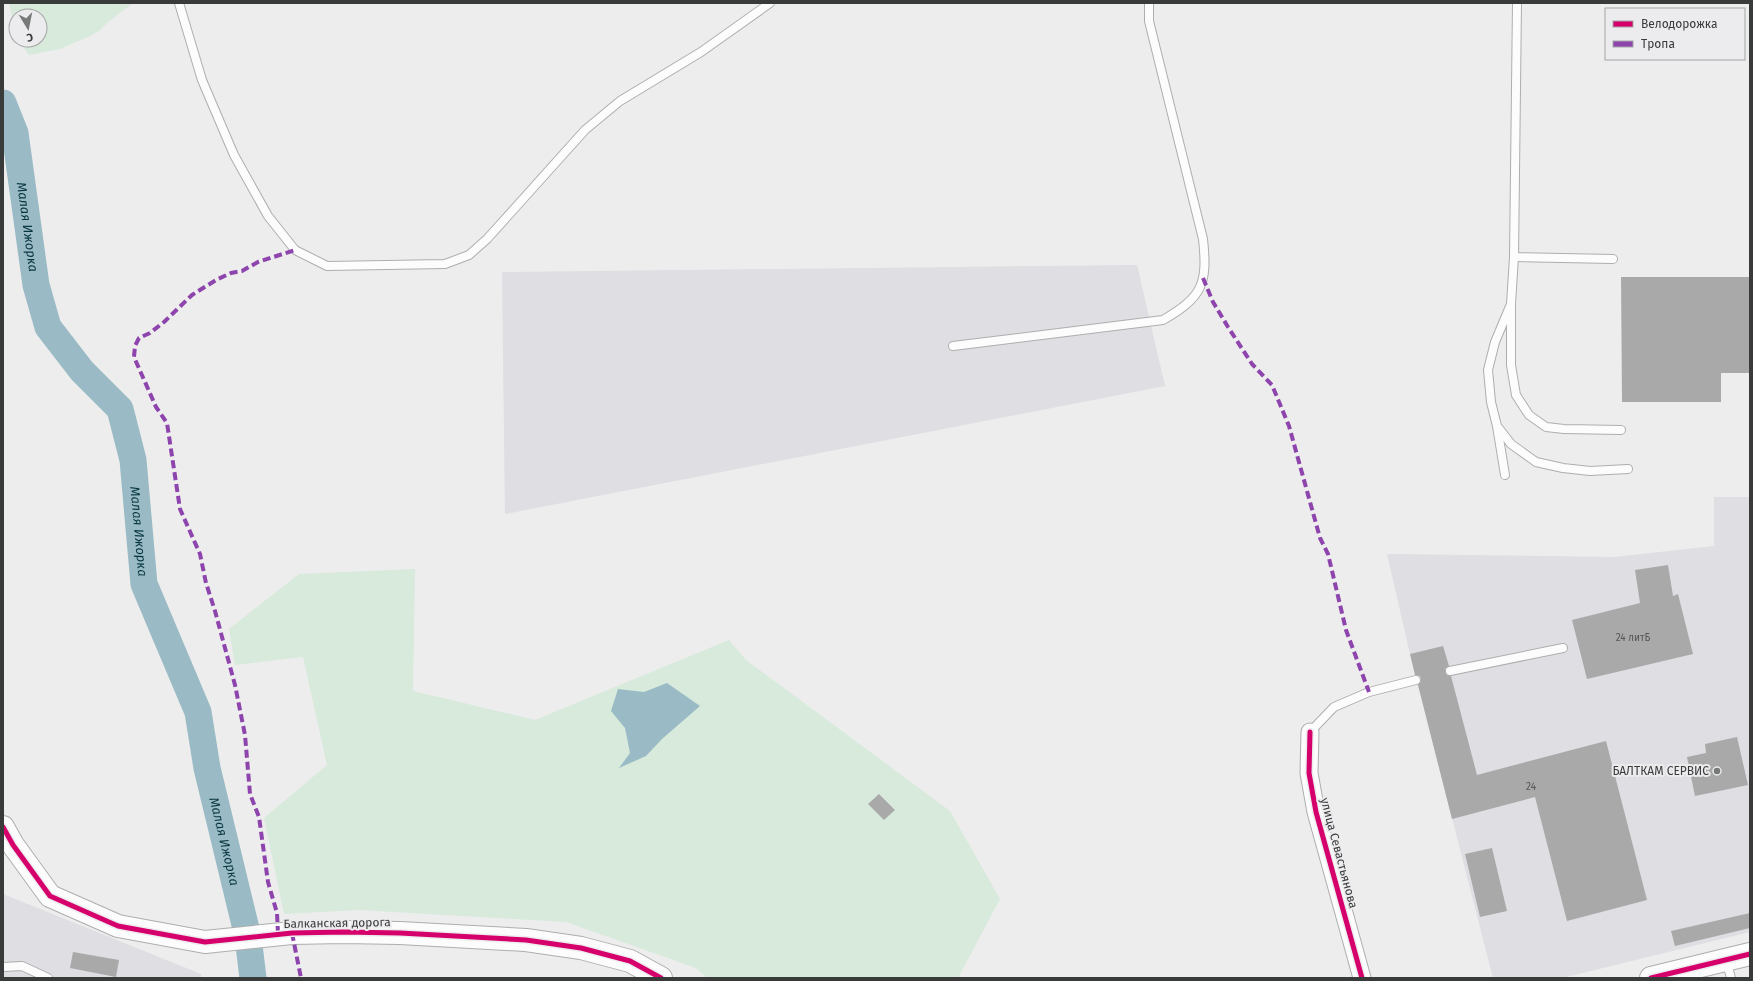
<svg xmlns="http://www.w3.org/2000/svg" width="1753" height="981" font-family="'Fira Sans',sans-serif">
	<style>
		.built { fill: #dedee3 }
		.green { fill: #d7eadc }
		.water { fill: #9abbc5 }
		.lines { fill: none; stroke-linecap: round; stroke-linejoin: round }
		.river { stroke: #9abbc5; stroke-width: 27 }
		.building { fill: #a9a9a9 }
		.lane-casing { stroke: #aeaeae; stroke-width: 10 }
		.street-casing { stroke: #aeaeae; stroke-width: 19 }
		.secondary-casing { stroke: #aeaeae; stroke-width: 24 }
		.lane { stroke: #fcfcfc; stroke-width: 8 }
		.street { stroke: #fcfcfc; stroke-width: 17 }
		.secondary { stroke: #fcfcfc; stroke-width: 22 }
		.quiet { stroke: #8e44ad; stroke-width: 4; stroke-dasharray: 8 4; stroke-linecap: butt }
		.cycleway-casing { stroke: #ececee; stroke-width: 8 }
		.cycleway { stroke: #d6006c; stroke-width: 5 }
		.poi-dot { fill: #787979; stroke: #ececee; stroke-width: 1.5 }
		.labels { text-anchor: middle; stroke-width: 4; stroke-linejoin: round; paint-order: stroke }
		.number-label { font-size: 10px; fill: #555656 }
		.poi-label { font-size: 12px; fill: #393a3a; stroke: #ececee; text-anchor: end }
		.street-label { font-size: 12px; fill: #393a3a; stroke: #ececee }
		.water-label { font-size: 13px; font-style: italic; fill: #073640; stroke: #ececee }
	</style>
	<rect width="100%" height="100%" fill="#ededed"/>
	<g class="built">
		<polygon points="1137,265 1165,386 505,514 502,272"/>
		<polygon points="1714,497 1750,497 1750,932 1562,978 1493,978 1410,654 1387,554 1614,557 1714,546"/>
		<polygon points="3,894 201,974 201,978 3,978"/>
	</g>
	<g class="green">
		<polygon points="9,3 133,3 108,22 99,31 90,36 60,49 29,55 18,40 40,40 40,16 16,16 16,36"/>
		<polygon points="415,569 413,691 535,720 729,640 746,660 950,811 1000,899 958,978 707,978 696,968 566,922 358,910 284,914 264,818 327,765 303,657 235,665 229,629 299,574"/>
	</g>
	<polygon class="water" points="667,683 700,706 662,739 646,756 619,768 630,753 625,728 611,711 618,689 644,692"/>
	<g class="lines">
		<path class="river" id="s1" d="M3,103L15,133L36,285L48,327L82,371L120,409L133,460L144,584L198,712L207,768L248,937L253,978"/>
	</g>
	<g class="building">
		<polygon points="1621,277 1750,277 1750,373 1721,373 1721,402 1622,402"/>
		<polygon points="1668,565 1673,596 1678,594 1693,654 1587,679 1572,620 1640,603 1635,570"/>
		<polygon points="1443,646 1449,666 1445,669 1445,672 1448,676 1451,676 1477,775 1606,741 1647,900 1567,921 1535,797 1452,819 1418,685 1421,679 1420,676 1415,675 1410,654"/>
		<polygon points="1737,737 1748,785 1695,796 1687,757 1706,753 1705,744"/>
		<polygon points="879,794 895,810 884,820 868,804"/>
		<polygon points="1492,848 1507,911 1480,917 1465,854"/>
		<polygon points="1750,913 1750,928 1675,946 1671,931"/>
		<polygon points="73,952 119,960 116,977 70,968"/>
	</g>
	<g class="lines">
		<g class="lane-casing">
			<g id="lane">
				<polyline points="179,3 202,80 234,155 268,216 295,250 327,266 445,264 469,255 487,239 585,130 620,101 701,52 770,3"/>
				<polyline points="1517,3 1514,257 1613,259"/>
				<polyline points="1514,257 1511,304 1511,365 1516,395 1529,415 1546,427 1564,429 1621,430"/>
				<polyline points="1511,304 1495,342 1488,370 1491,402 1497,426 1511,444 1536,462 1563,468 1590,471 1628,469"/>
				<path d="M953,346L1163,320C1202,297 1208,285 1203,239L1149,21V3"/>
				<polyline points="1497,426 1505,475"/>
				<polyline points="1450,671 1563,648"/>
				<polyline points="1310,732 1334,707 1369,692 1416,680"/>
				<polyline points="1726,960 1731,978"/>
				<polyline points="3,967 22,966 48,978"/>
			</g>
		</g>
		<g class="street-casing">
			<polyline id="street" points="1310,732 1309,773 1316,812 1362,978"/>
		</g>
		<g class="secondary-casing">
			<g id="secondary">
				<polyline points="3,827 13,845 50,896 118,926 205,942 292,933 343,932 400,933 526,940 581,948 630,961 661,978"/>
				<polyline points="1651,978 1750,954"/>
			</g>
		</g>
		<use href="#lane" class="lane"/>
		<use href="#street" class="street"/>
		<use href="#secondary" class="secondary"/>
		<g class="quiet">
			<polyline points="1203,278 1213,302 1228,327 1252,364 1272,385 1289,426 1320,538 1328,554 1346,630 1369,692"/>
			<polyline points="292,933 301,978"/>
			<polyline points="278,934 277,913 268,882 259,817 250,794 245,735 235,685 215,611 206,583 200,554 180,509 167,423 156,407 134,357 135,346 139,338 150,333 164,322 192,295 216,280 231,273 242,271 258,262 295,250"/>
		</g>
		<g class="cycleway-casing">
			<g id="cycleway">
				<polyline points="1310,732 1309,773 1316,812 1362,978"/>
				<polyline points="3,827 13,845 50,896 118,926 205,942 292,933 343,932 400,933 526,940 581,948 630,961 661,978"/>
				<polyline points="1651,978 1750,954"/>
			</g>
		</g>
		<use href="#cycleway" class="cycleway"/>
	</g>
	<circle class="poi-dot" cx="1717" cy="771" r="4"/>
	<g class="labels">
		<g class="number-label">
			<text x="1633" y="641">24 литБ</text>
			<text x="1531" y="790">24</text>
		</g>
		<g class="poi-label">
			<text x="1709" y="775">БАЛТКАМ СЕРВИС</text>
		</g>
		<g class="street-label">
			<text transform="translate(1339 853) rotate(75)" y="4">улица Севастьянова</text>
			<text transform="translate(337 923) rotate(-1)" y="4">Балканская дорога</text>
		</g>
		<g class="water-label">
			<text dy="5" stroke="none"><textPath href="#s1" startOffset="127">Малая Ижорка</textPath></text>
			<text dy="5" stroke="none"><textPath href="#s1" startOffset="463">Малая Ижорка</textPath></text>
			<text dy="5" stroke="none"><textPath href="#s1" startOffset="787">Малая Ижорка</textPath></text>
		</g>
	</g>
	<rect width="1753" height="981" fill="none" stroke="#393a3a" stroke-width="8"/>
	<rect x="1605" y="8" width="140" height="52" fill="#ececee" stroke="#a4a5a6"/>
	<rect x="1613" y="21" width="20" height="6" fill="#d6006c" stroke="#a4a5a6"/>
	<text x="1641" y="28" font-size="12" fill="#393a3a">Велодорожка</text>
	<rect x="1613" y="41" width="20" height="6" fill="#8e44ad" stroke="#a4a5a6"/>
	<text x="1641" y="48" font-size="12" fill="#393a3a">Тропа</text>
	<g transform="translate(28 28) rotate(170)"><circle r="19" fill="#ececee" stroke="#a4a5a6"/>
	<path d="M0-3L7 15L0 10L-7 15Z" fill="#787979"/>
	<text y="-6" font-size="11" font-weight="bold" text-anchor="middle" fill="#393a3a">С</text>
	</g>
</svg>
